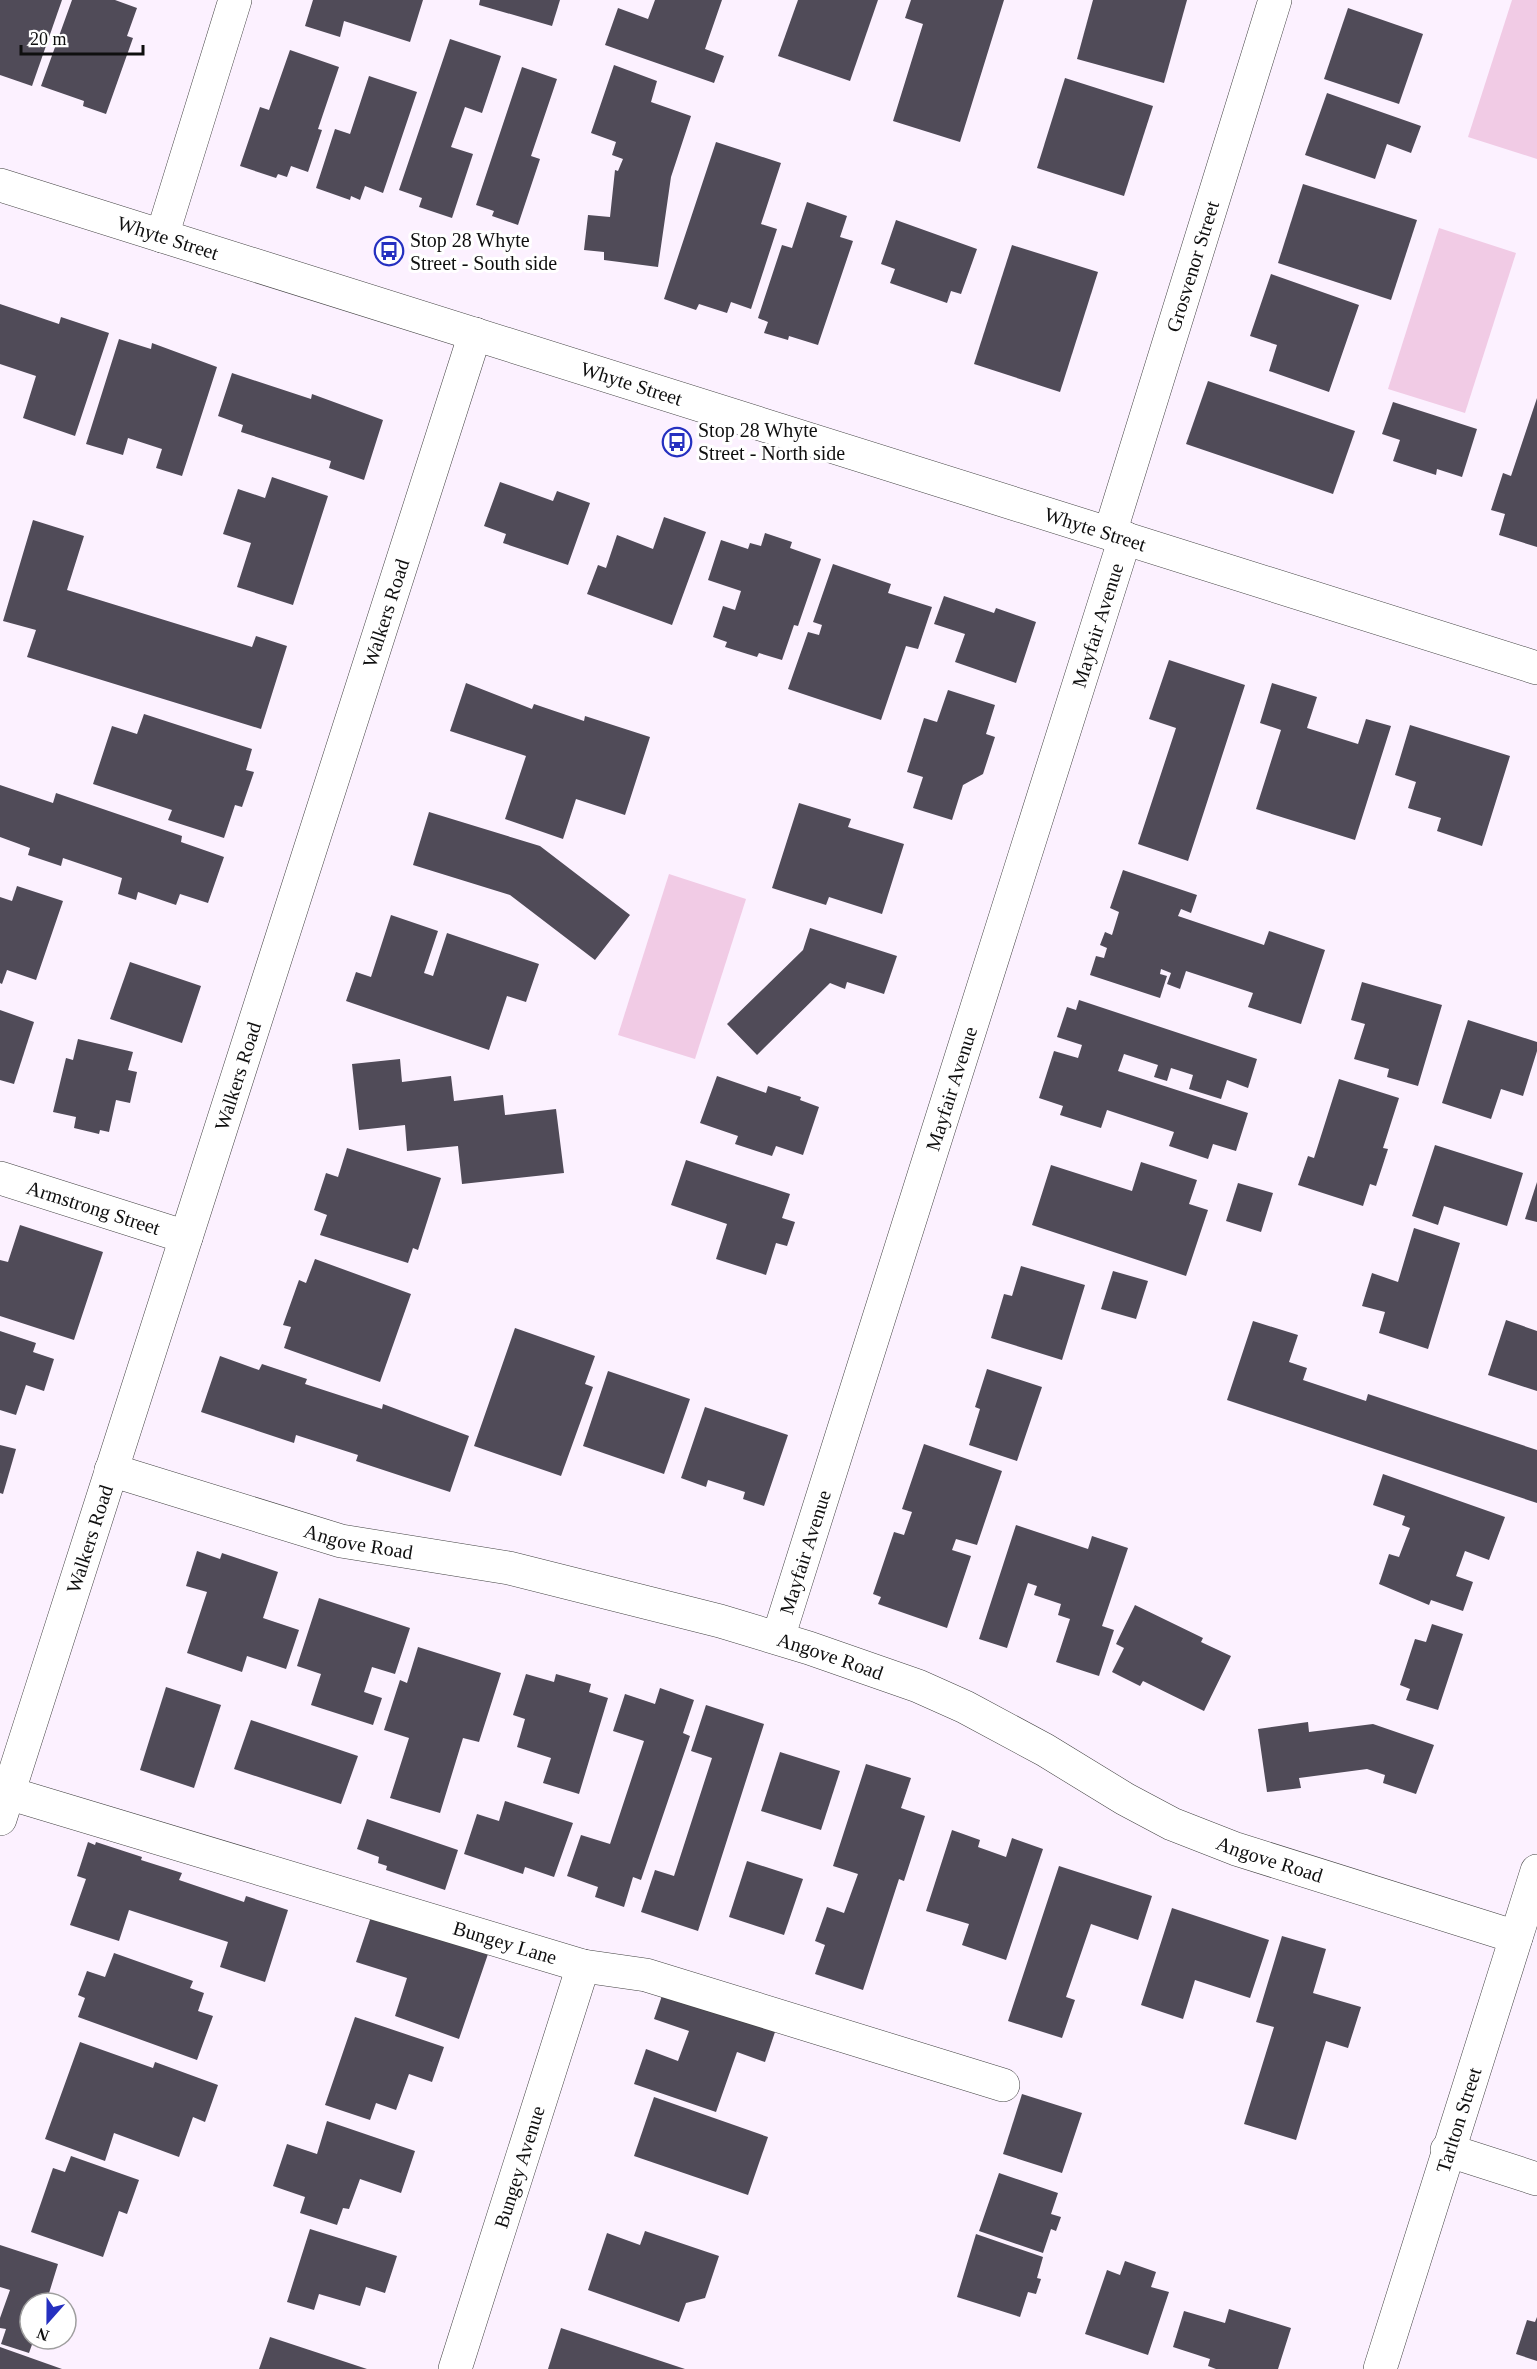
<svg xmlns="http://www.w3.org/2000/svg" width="1537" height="2369" font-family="Georgia,serif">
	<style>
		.pitch { fill: #f1cbe5 }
		.building { fill: #504b58 }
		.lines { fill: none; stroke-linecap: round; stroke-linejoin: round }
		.minor-casing { stroke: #424242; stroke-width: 34 }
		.minor { stroke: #fff; stroke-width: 33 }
		.labels { text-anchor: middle; stroke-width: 6; stroke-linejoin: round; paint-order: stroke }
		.street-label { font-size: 20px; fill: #0f0f0f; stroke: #fff }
		.poi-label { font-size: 20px; fill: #0f0f0f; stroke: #fff; text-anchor: start }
	</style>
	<rect width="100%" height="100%" fill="#fcf1ff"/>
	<g class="pitch">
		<polygon points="1512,0 1537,0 1537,159 1468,137"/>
		<polygon points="1439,228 1516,253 1465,413 1388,389"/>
		<polygon points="669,874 746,899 695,1059 618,1035"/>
	</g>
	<g class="building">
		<polygon points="0,0 62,0 32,86 0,75"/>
		<polygon points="72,0 115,0 137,8 127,36 133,38 106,114 83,106 84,101 41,86"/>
		<polygon points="313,0 423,0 410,42 344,21 340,37 305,26"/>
		<polygon points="480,0 560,0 552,26 479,5"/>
		<polygon points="655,0 722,0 705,49 724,56 714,83 605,45 618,8 648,19"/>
		<polygon points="798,0 878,0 850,81 778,56"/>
		<polygon points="911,0 1004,0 960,142 893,121 923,24 905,18"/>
		<polygon points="1093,0 1187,0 1164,83 1077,59"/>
		<polygon points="1348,8 1423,34 1399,104 1324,79"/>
		<polygon points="450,39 501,56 482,113 465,107 451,147 473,154 452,218 419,207 422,198 399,190"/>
		<polygon points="290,50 339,67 318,129 322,130 308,172 291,166 287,177 278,174 276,178 240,166 260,107 269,110"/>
		<polygon points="614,65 657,81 651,102 691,116 671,177 658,267 604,260 604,252 584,250 588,215 610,217 615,170 618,171 623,159 612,155 616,142 591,133"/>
		<polygon points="522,67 557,79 531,156 540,159 518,225 492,216 494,211 476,205"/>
		<polygon points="369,76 417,92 383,193 365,186 360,200 351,196 350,200 316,188 335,129 350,134"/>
		<polygon points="1065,78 1153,106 1124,196 1037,168"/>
		<polygon points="1327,93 1421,126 1411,153 1387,144 1375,179 1305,155"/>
		<polygon points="716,142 781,163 761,224 777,229 751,309 731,302 727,313 699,304 696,310 664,299"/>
		<polygon points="1303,184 1417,220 1391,300 1278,263"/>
		<polygon points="807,202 847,216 840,237 853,241 818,345 789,336 788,340 764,333 768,322 758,318 782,245 792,248"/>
		<polygon points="896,220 977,249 961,294 951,291 947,303 890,283 895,269 881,264"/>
		<polygon points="1012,245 1098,272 1060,392 974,364"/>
		<polygon points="1271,274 1359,305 1329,392 1269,371 1277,345 1250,336"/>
		<polygon points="0,304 59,324 61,317 109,333 75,436 23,418 36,376 0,364"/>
		<polygon points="119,339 151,349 152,343 217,367 182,476 156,468 162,449 128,438 123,455 86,444"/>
		<polygon points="232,373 311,399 312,394 383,420 364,480 329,468 331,461 241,432 243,425 218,416"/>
		<polygon points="1208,381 1355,431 1333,494 1186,444"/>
		<polygon points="1537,398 1537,547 1499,535 1505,514 1491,510 1503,473 1511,476"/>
		<polygon points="1393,402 1477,429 1462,477 1437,469 1436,475 1393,461 1400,440 1382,434"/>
		<polygon points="272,477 328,496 293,605 237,587 251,543 223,534 238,489 265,498"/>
		<polygon points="500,482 553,501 557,491 590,503 568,565 503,543 506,534 484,526"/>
		<polygon points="664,517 706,532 672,625 587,594 598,565 606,568 617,535 653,549"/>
		<polygon points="33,520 84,536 67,590 252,647 256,636 287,646 261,729 27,657 36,630 3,621"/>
		<polygon points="765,533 792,542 790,548 821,559 798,626 794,625 782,660 759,653 757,657 725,647 727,642 713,637 723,606 735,610 741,591 708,580 721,540 748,549 750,543 761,546"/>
		<polygon points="833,564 891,584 888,593 932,607 918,649 906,646 881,720 788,689 808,632 819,635 822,625 813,622"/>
		<polygon points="944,596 994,613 996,608 1036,622 1016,683 955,662 965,634 934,624"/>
		<polygon points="1169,660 1245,685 1188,861 1138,844 1176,728 1149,719"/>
		<polygon points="466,683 532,709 534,704 584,721 585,716 650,737 625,815 576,799 563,839 505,819 526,756 450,731"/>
		<polygon points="1272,683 1317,697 1307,728 1358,744 1366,719 1391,726 1355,840 1256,809 1281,730 1260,723"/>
		<polygon points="948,690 995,705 986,734 995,737 983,774 963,785 952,820 913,808 923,777 907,772 924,718 937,722"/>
		<polygon points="144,714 252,749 246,770 254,772 242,807 235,805 224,838 168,820 172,810 93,784 112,726 137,734"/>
		<polygon points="1410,725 1510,756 1482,846 1437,831 1441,818 1408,808 1416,782 1395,775"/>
		<polygon points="0,785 53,803 56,793 182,836 181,842 224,857 208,903 180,894 176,905 138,892 136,900 118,894 122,878 63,858 61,866 28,855 30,848 0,837"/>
		<polygon points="799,803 851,819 848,827 904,844 882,914 829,897 826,905 772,888"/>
		<polygon points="429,812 540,846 630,915 595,960 510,895 413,865"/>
		<polygon points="1123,870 1197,895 1191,913 1181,909 1178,916 1264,945 1269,931 1325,950 1301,1024 1248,1007 1253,993 1186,971 1180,989 1167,984 1171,973 1161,969 1160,974 1167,976 1160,998 1090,975 1096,956 1104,958 1107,948 1100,945 1105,932 1112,935 1119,912 1110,908"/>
		<polygon points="17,886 63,901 36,980 7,970 2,984 0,983 0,897 12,901"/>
		<polygon points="391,915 438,931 424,973 433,976 447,933 539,964 526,1002 507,996 489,1050 346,1001 356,972 371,977"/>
		<polygon points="810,928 897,956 884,994 847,982 845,989 830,983 757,1055 727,1024 803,950"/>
		<polygon points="130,962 201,986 182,1043 110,1019"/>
		<polygon points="1362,982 1442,1005 1418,1086 1387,1077 1389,1069 1354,1059 1365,1024 1351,1020"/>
		<polygon points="1079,1000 1257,1059 1248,1088 1227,1080 1221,1099 1189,1089 1193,1075 1171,1068 1167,1081 1154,1077 1158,1065 1124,1054 1118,1071 1248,1113 1236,1151 1213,1144 1208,1159 1169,1146 1174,1132 1107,1110 1101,1128 1060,1115 1063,1106 1039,1098 1054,1051 1078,1058 1082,1045 1057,1037 1067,1007 1076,1010"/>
		<polygon points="0,1010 34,1022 14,1084 0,1080"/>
		<polygon points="1468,1020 1537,1042 1537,1051 1523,1096 1501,1089 1491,1119 1442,1103"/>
		<polygon points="78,1039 133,1052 128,1070 137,1072 130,1103 116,1100 109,1132 100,1130 99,1134 74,1128 76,1117 53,1112 66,1058 73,1060"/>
		<polygon points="400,1059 402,1082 451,1076 454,1101 503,1095 505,1115 556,1109 564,1173 462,1184 458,1146 407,1151 405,1125 359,1130 352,1064"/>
		<polygon points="717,1076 766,1093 768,1086 801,1097 800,1100 819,1107 803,1155 776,1146 772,1156 735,1144 738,1136 700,1123"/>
		<polygon points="1339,1079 1399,1098 1383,1148 1388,1149 1376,1186 1370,1184 1363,1206 1298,1185 1308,1156 1314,1158"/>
		<polygon points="1435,1145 1523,1173 1507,1226 1444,1206 1438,1225 1412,1216"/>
		<polygon points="347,1148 441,1178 418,1250 413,1248 408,1263 320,1235 327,1215 314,1210 326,1173 338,1177"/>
		<polygon points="686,1160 790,1194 782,1218 795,1222 787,1246 776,1243 766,1275 716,1259 727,1224 671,1205"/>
		<polygon points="1141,1162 1197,1180 1189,1204 1208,1210 1186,1276 1032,1225 1051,1165 1132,1191"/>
		<polygon points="1537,1182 1537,1222 1525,1219"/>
		<polygon points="1238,1183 1273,1193 1261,1232 1226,1221"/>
		<polygon points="20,1225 103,1252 74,1340 0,1316 0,1260 8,1262"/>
		<polygon points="1414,1228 1460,1243 1428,1349 1379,1333 1385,1312 1362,1306 1372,1273 1398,1282"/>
		<polygon points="315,1259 411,1294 380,1382 284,1348 291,1327 283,1325 299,1280 306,1283"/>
		<polygon points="1021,1266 1085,1285 1062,1360 991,1338 1004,1294 1012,1296"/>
		<polygon points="1113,1271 1148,1281 1136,1319 1101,1309"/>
		<polygon points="1506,1320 1537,1331 1537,1391 1488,1375"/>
		<polygon points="1253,1321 1298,1335 1289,1362 1307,1368 1303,1380 1366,1401 1368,1394 1537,1450 1537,1503 1227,1400"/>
		<polygon points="515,1328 595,1356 585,1384 593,1387 561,1476 474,1446"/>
		<polygon points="0,1331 36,1343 33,1352 54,1359 44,1391 26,1385 16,1415 0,1410"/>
		<polygon points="220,1356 259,1370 262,1364 307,1379 305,1384 382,1409 383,1404 469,1436 450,1492 356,1461 358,1455 296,1435 294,1443 201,1412"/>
		<polygon points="987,1369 1042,1387 1017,1461 969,1445 980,1409 975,1407"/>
		<polygon points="608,1371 690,1399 664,1474 583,1446"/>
		<polygon points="705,1407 788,1435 764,1506 743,1499 745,1492 708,1480 706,1487 681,1478"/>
		<polygon points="924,1444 1002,1471 977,1545 956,1539 952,1550 971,1556 947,1628 878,1604 881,1597 873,1594 894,1532 904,1535 912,1512 902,1509"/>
		<polygon points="0,1445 16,1449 3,1494 0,1493"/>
		<polygon points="1383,1474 1505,1517 1489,1560 1465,1551 1456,1576 1473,1582 1463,1611 1431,1600 1429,1605 1379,1584 1389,1554 1399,1557 1410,1528 1402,1525 1405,1516 1373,1505"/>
		<polygon points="1016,1525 1088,1549 1092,1536 1128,1548 1102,1626 1114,1630 1099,1676 1056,1662 1070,1619 1058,1615 1061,1604 1034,1595 1037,1586 1028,1583 1007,1648 979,1639"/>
		<polygon points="197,1551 220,1559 222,1553 278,1572 263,1618 299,1630 286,1669 247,1656 242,1672 187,1653 207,1592 186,1586"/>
		<polygon points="319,1598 410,1628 395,1674 372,1667 364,1692 382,1698 373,1725 311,1705 321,1674 297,1666"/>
		<polygon points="1135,1605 1203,1638 1201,1642 1231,1656 1204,1711 1143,1681 1140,1686 1112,1672 1124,1648 1116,1644"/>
		<polygon points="1432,1624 1463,1634 1438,1710 1406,1700 1410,1689 1400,1685 1415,1639 1426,1642"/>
		<polygon points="418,1647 501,1673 479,1742 463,1738 440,1813 390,1798 409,1738 384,1730 400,1680 407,1683"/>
		<polygon points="526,1674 554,1682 556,1674 591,1684 589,1692 608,1698 579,1794 543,1783 551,1758 517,1747 525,1719 513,1715"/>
		<polygon points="166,1687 221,1705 194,1788 140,1770"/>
		<polygon points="660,1688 694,1700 683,1733 690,1736 641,1880 633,1877 624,1907 595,1897 598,1887 567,1876 581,1835 610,1844 644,1741 613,1731 625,1694 655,1704"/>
		<polygon points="706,1705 764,1724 698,1931 641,1912 655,1870 674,1876 712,1758 691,1751"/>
		<polygon points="251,1720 358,1756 341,1804 234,1769"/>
		<polygon points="1308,1722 1309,1732 1373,1724 1434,1745 1416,1794 1383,1783 1385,1775 1367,1769 1299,1778 1301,1788 1267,1792 1258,1729"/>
		<polygon points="780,1752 840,1771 821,1830 761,1811"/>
		<polygon points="866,1764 911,1778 901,1808 925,1816 904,1881 899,1879 863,1990 815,1974 825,1945 815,1941 827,1907 844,1913 858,1874 833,1866"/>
		<polygon points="505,1801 573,1823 554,1877 525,1867 523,1874 464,1854 477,1814 499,1821"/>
		<polygon points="367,1819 458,1850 445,1890 386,1870 387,1866 378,1863 379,1857 357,1849"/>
		<polygon points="952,1830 980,1840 978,1847 1006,1857 1012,1838 1043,1849 1006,1960 962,1945 969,1924 926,1911"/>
		<polygon points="88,1842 95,1845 96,1842 142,1857 141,1860 182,1873 179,1880 244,1902 246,1896 288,1910 265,1982 220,1967 228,1942 129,1910 119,1941 70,1925 86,1879 77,1876"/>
		<polygon points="747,1861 803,1879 784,1935 729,1917"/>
		<polygon points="1059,1866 1152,1896 1138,1940 1091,1924 1066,1997 1075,2000 1062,2038 1008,2021"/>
		<polygon points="1172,1908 1269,1940 1250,1998 1195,1980 1183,2019 1141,2005"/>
		<polygon points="371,1917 488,1954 459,2039 395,2016 407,1978 356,1962"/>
		<polygon points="1282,1936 1326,1949 1313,1993 1361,2007 1348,2048 1326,2041 1296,2140 1244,2124 1274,2027 1256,2022"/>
		<polygon points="114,1953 193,1981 190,1988 204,1993 198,2011 213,2016 197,2060 78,2017 85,1998 78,1995 87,1971 105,1977"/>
		<polygon points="666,1984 778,2023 765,2062 737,2052 716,2112 634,2084 646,2049 678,2061 689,2031 654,2019"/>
		<polygon points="355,2017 444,2047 432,2082 409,2074 396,2110 376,2103 370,2120 325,2105"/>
		<polygon points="80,2042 153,2068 155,2062 218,2085 205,2122 193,2117 179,2157 114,2133 105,2161 45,2139"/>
		<polygon points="1022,2094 1082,2113 1062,2173 1003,2154"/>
		<polygon points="654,2097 768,2137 748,2195 634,2156"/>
		<polygon points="327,2121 415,2151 401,2193 360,2179 349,2209 343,2208 337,2225 300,2213 305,2197 273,2186 287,2144 317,2154"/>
		<polygon points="71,2156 139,2180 127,2214 119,2211 103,2257 31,2232 53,2168 65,2172"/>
		<polygon points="999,2173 1058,2193 1051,2214 1061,2217 1056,2231 1051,2229 1043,2253 979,2231"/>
		<polygon points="310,2229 397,2256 385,2293 366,2287 360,2306 319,2294 314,2310 287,2302"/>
		<polygon points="645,2231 719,2256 705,2298 686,2303 679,2322 588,2290 607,2233 640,2245"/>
		<polygon points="976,2234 1043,2257 1037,2278 1041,2279 1036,2294 1028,2292 1020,2317 957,2297"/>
		<polygon points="0,2245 58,2264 46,2303 30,2303 30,2339 34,2339 29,2353 1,2344 6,2329 0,2328 0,2318 10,2290 0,2287"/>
		<polygon points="1125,2261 1156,2272 1151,2287 1169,2292 1148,2355 1085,2334 1107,2270 1120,2275"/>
		<polygon points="1229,2309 1291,2328 1278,2369 1216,2369 1208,2366 1210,2359 1173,2347 1184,2311 1225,2323"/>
		<polygon points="1537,2317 1537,2361 1516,2354 1527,2320 1535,2322"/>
		<polygon points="561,2328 685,2369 548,2369"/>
		<polygon points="270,2337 367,2369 259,2369"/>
		<polygon points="0,2347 62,2369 0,2369"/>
	</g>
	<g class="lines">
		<g class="minor-casing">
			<g id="minor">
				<path id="s1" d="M0,185L1537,668"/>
				<polyline points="162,236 235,0"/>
				<path id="s2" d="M1110,533L1275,0"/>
				<path id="s3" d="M0,1178L186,1237"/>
				<path id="s4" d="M111,1470L341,1541L509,1568L720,1621L809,1648L918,1686L965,1707L1045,1750L1125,1799L1172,1824L1236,1849L1516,1937"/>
				<path id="s5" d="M778,1638L1125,538"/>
				<path id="s6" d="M8,1793L583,1966L646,1975L1003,2085"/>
				<path id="s7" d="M0,1819L475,334"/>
				<polyline points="1447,2150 1537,2179"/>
				<path id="s8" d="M455,2369L583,1966"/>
				<path id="s9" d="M1380,2369L1537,1871"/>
			</g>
		</g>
		<use href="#minor" class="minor"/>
	</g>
	<defs>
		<g id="bus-ring" transform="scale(1.5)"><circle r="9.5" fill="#fff" stroke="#2530c0" stroke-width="1.5"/><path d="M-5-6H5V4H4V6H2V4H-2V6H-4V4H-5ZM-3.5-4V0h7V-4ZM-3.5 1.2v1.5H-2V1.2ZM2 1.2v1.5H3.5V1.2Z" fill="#2530c0"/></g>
	</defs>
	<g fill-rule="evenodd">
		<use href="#bus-ring" x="389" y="251"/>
		<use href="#bus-ring" x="677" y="442"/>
	</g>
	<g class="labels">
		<g class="street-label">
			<text dy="7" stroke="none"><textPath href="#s1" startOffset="176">Whyte Street</textPath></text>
			<text dy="7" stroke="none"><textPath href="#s2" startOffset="279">Grosvenor Street</textPath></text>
			<text dy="7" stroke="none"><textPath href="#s1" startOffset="662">Whyte Street</textPath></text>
			<text dy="7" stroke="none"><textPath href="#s1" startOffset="1148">Whyte Street</textPath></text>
			<text dy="7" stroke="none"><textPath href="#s7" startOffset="1266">Walkers Road</textPath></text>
			<text dy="7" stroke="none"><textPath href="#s5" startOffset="1062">Mayfair Avenue</textPath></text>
			<text dy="7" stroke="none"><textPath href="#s7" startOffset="780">Walkers Road</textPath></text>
			<text dy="7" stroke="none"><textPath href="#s5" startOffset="576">Mayfair Avenue</textPath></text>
			<text dy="7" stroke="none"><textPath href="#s3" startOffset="98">Armstrong Street</textPath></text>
			<text dy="7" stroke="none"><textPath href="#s7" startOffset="294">Walkers Road</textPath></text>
			<text dy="7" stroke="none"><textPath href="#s4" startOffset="258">Angove Road</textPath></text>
			<text dy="7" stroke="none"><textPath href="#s5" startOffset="90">Mayfair Avenue</textPath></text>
			<text dy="7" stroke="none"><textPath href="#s4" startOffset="744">Angove Road</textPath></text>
			<text dy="7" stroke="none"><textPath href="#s4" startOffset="1230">Angove Road</textPath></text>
			<text dy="7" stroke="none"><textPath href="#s6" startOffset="519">Bungey Lane</textPath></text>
			<text dy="7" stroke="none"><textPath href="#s9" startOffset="261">Tarlton Street</textPath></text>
			<text dy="7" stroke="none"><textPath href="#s8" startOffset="212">Bungey Avenue</textPath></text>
		</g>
		<g class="poi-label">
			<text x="410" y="247">Stop 28 Whyte<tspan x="410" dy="23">Street - South side</tspan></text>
			<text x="698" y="437">Stop 28 Whyte<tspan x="698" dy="23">Street - North side</tspan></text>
		</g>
	</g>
	<g transform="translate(48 2321) rotate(201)"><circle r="28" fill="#ffffff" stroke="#9f9f9f" stroke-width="1.5"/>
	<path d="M0-4.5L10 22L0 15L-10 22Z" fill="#2530c0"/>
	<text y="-9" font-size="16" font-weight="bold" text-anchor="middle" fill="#0f0f0f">N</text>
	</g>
	<path d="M21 45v9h122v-9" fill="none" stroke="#0f0f0f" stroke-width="3"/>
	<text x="30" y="45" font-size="18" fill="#0f0f0f" stroke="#ffffff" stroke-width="4.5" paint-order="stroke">20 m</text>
</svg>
